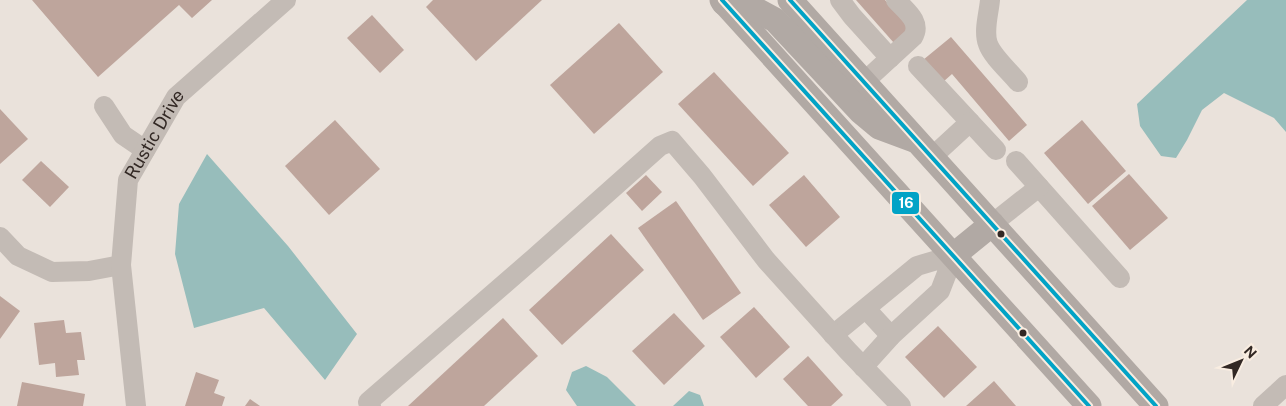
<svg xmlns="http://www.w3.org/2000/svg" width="1286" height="406" font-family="'Public Sans',sans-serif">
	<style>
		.water { fill: #97bdbb }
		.building { fill: #bea59c }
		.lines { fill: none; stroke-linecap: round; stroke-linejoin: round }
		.minor { stroke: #c3bbb5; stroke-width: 20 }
		.major { stroke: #b1a9a4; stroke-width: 25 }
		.bus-1-casing { stroke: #f9ede1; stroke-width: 8 }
		.bus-1 { stroke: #02a3c6; stroke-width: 4 }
		.bus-dot { fill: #322824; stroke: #f9ede1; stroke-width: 2 }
		.labels { text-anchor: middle; stroke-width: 4; stroke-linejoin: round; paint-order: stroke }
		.street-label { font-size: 18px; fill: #322824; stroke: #f9ede1 }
		.line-badge { stroke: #f9ede1; stroke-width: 2 }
		.badge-label { font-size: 14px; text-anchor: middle; font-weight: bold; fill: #fff }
	</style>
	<rect width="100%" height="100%" fill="#eae2db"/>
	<g class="water">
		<polygon points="1247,0 1286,0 1286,132 1274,118 1224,93 1202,110 1187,140 1176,158 1161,156 1140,126 1137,104"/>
		<polygon points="207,154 288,246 357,334 325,380 264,308 194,328 175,254 179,204"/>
		<polygon points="586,366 607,377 636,406 577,406 566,390 572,372"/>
		<polygon points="689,391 700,395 704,406 673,406"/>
	</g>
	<g class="building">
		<polygon points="32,0 212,0 192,18 179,5 98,77"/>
		<polygon points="433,0 542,0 476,61 426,7"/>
		<polygon points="856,0 885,0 910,29 894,43"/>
		<polygon points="372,15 404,50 380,73 347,38"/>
		<polygon points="619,23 663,72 594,134 550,85"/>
		<polygon points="951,37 1027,125 1009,141 952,74 943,82 923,60"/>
		<polygon points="714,72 789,153 753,186 678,104"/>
		<polygon points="0,109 28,139 0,164"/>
		<polygon points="335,120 380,169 329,215 285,166"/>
		<polygon points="1082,120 1126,171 1088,204 1044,153"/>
		<polygon points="41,161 69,187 50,207 22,180"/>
		<polygon points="1129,174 1168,218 1130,250 1092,206"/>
		<polygon points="646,175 662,192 642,211 626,193"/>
		<polygon points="804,175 840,217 806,247 769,205"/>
		<polygon points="676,201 741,293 703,320 638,228"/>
		<polygon points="611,234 644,270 562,345 529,310"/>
		<polygon points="0,296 20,311 0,339"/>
		<polygon points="754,307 790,347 756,378 720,337"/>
		<polygon points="674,313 705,346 664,385 632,351"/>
		<polygon points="503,318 538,356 484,406 408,406"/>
		<polygon points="64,320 66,333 81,332 85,360 77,360 79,375 56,377 55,363 39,365 34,323"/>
		<polygon points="938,326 977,367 944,398 905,357"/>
		<polygon points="808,356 843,395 831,406 808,406 783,379"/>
		<polygon points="196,372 219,380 214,393 225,397 222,406 185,406"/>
		<polygon points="994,381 1016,406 966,406"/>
		<polygon points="22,382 85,394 83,406 17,406"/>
		<polygon points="250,399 260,406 245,406"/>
	</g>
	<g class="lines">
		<g class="minor">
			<polyline points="840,0 852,16 890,58"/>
			<path d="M990,0C989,13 983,31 988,44C992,56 1010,72 1018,82"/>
			<polyline points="918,66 996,150"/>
			<path d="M864,82L913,37C922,22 906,11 896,0"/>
			<polyline points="104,106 123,135 145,150"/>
			<polyline points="932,157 970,122"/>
			<polyline points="1016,161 1120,278"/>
			<polyline points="992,224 1039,187"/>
			<polyline points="0,237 18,256 52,272 89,271 121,265"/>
			<polyline points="866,309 891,336"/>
			<polyline points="833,335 917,266 954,255 940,291 891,336 863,367"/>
			<path id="s1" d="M136,406L121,265L128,180L176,97L286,0"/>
			<polyline points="371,406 368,402 533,259 660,146 672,141 702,176 766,260 848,351 901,406"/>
			<polyline points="1263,406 1286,385"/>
		</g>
		<g class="major">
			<polyline points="722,0 1089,406"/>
			<polyline points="790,0 1156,406"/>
			<polyline points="724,3 751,7 775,20 861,112 879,127 914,140"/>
			<polyline points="954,255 992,224"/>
		</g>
		<g class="bus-1-casing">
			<g id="bus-1">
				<polyline points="722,0 1089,406"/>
				<polyline points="790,0 1156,406"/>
			</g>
		</g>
		<use href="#bus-1" class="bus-1"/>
	</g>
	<g class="bus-dot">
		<circle cx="1001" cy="234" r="4.5"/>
		<circle cx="1023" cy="333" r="4.5"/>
	</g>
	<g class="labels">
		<g class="street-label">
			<text dy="6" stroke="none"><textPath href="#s1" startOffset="280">Rustic Drive</textPath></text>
		</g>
	</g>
	<rect class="line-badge" x="891" y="191" width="29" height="24" rx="5" fill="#02a3c6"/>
	<g class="badge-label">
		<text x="906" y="208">16</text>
	</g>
	<g transform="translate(1241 361) rotate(47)" stroke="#f9ede1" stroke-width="4" paint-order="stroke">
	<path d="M0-4L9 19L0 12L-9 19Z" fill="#322824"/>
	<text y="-8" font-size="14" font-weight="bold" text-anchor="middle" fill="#322824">N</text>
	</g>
</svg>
